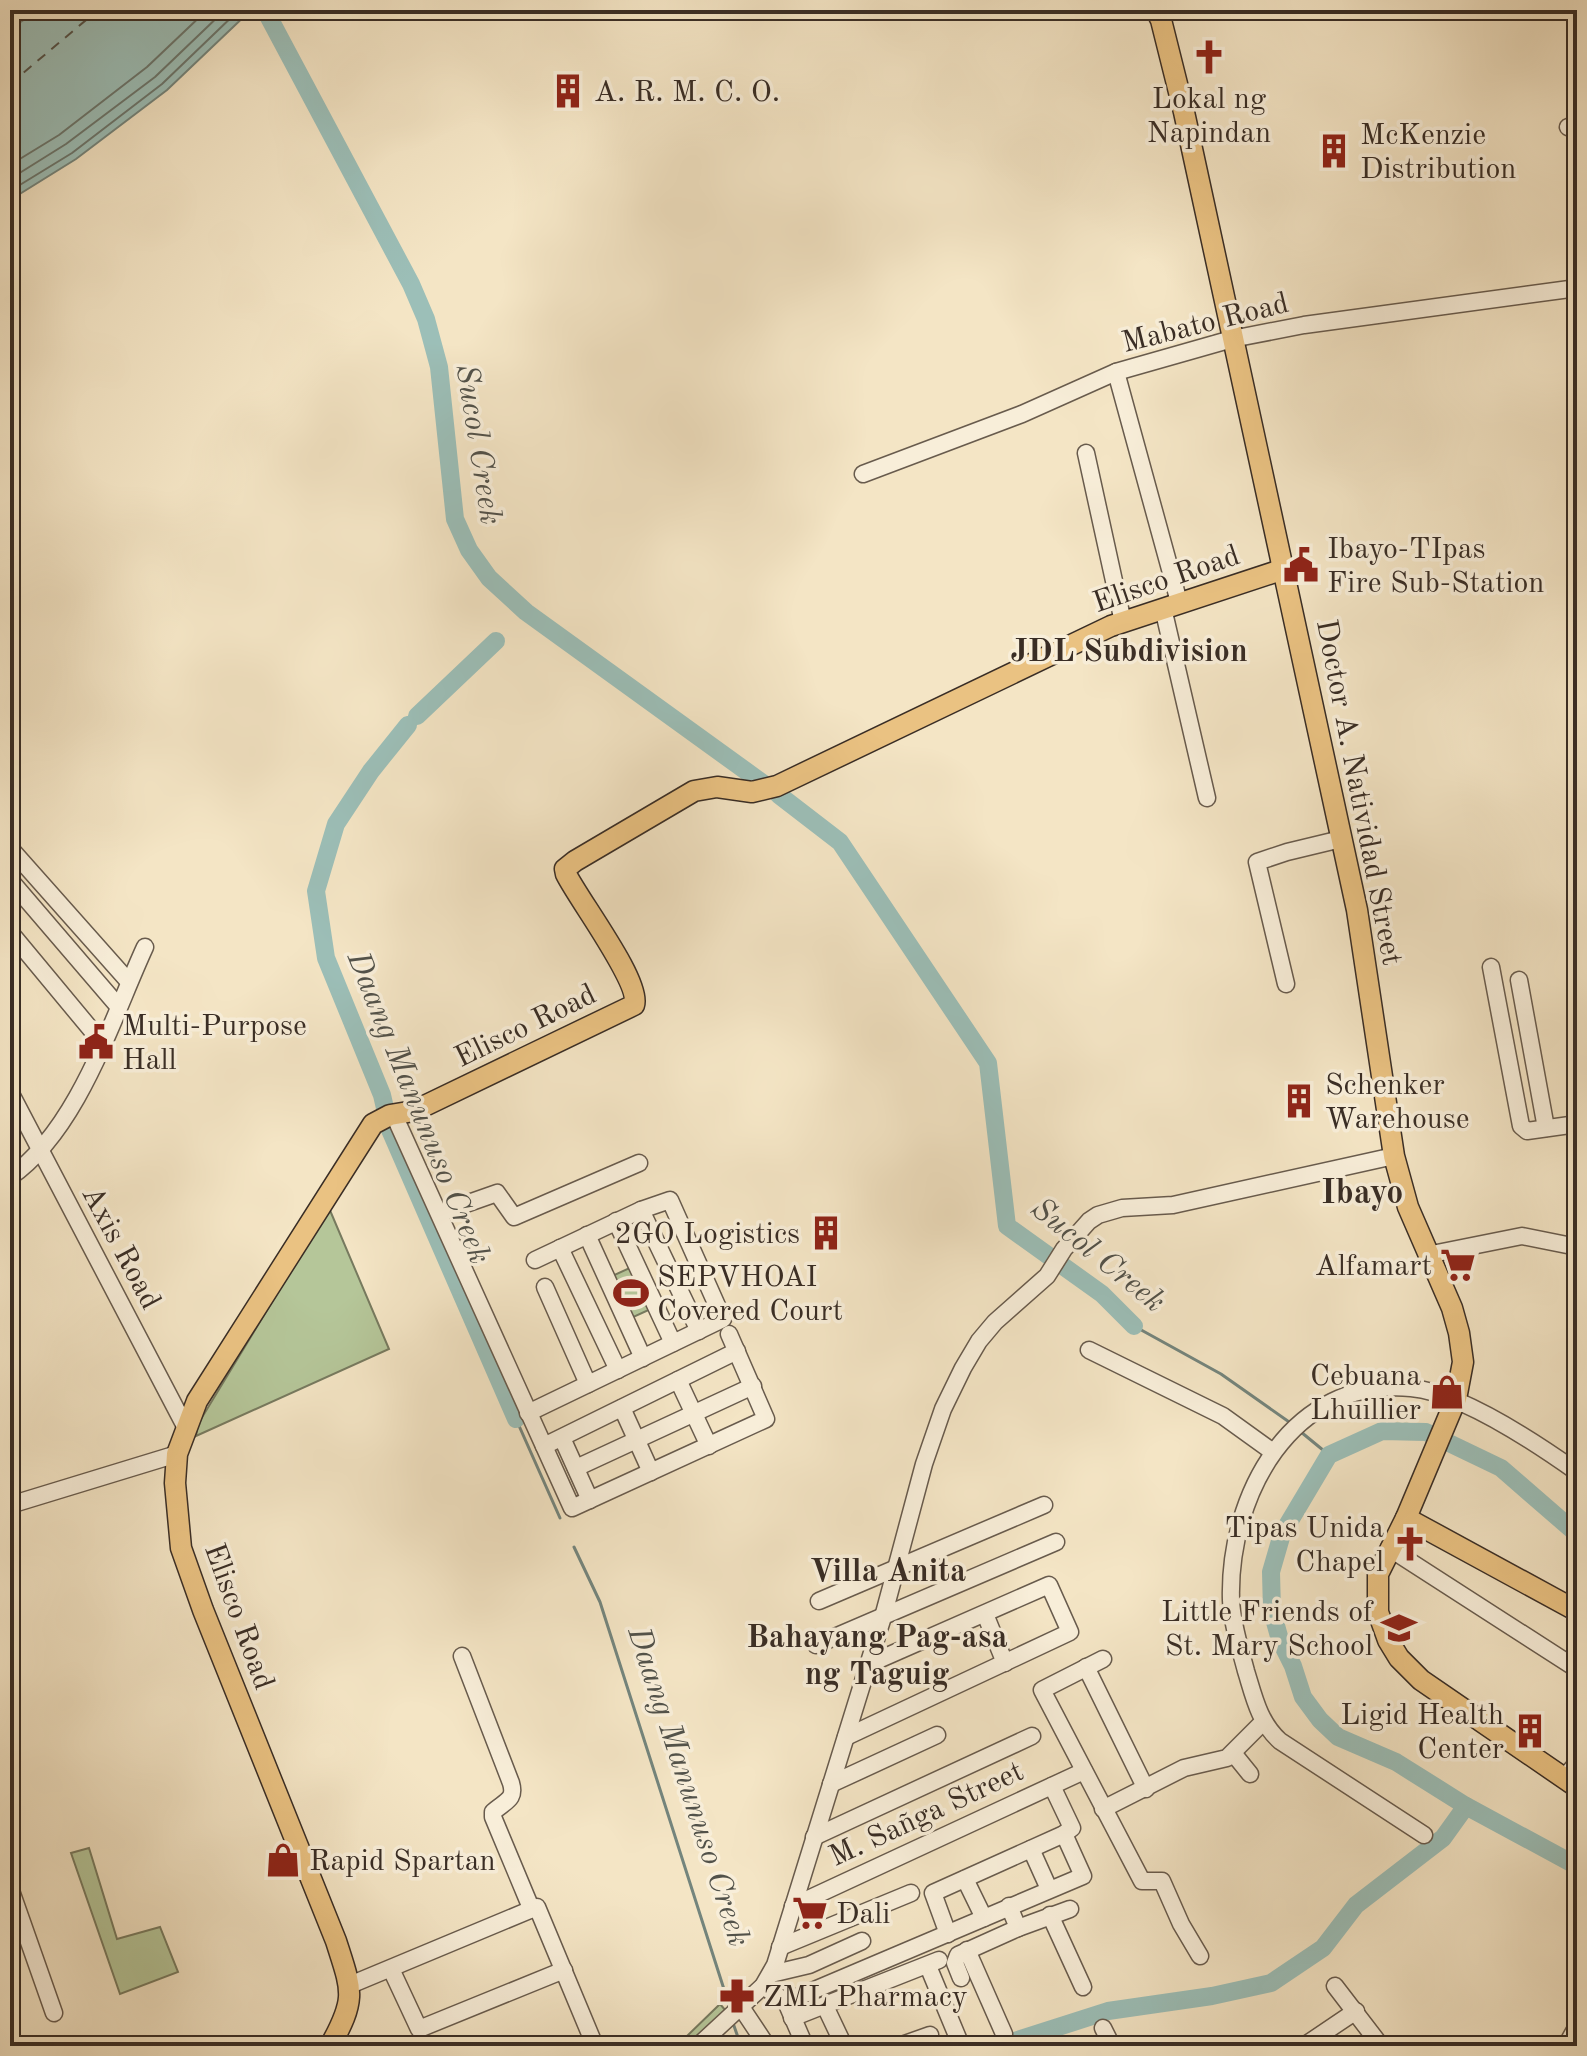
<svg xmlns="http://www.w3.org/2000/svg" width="1587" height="2056" font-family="'Old Standard TT',serif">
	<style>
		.green { fill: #b5c699; stroke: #777a5f; stroke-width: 2 }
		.water { fill: #9cbfb8; stroke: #74857d; stroke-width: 2 }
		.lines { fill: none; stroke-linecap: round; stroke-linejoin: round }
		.shore { stroke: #6a766e; stroke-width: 2 }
		.stream { stroke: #74857d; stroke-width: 3 }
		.river { stroke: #9cbfb8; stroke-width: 18 }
		.ferry { stroke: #52524a; stroke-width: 2; stroke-dasharray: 10 8; stroke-linecap: butt }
		.minor-casing { stroke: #685b4d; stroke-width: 19 }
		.major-casing { stroke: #392d25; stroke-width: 23 }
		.minor { stroke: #f8eed9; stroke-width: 16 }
		.major { stroke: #eac282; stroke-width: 20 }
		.labels { text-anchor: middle; stroke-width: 7; stroke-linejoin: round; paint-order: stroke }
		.poi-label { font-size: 30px; fill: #392d25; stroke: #f8eed9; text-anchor: start }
		.street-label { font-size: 30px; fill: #392d25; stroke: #f8eed9 }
		.water-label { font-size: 32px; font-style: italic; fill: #52524a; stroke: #f8eed9 }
		.neighbourhood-label { font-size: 32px; font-weight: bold; fill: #392d25; stroke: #f8eed9 }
		.quarter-label { font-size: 34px; font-weight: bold; fill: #392d25; stroke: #f8eed9 }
	</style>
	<rect width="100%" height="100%" fill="#f4e5c5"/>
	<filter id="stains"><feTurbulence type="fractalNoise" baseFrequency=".0025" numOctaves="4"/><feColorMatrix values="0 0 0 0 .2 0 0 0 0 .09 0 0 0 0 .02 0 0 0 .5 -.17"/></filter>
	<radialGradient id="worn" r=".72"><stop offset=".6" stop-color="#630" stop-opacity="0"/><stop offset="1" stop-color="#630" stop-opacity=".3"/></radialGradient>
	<g class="green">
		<polygon points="329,1208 389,1349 196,1436 198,1424"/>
		<polygon points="634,1266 653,1308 629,1319 610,1277"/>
		<polygon points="89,1848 117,1939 160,1927 178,1972 120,1994 71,1853"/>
		<polygon points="720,2004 726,2011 693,2042 687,2036"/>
	</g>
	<polygon class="water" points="39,10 251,10 167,90 76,159 10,200 10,29"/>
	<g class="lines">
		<g class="shore">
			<polyline points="10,165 59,135 147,67 207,10"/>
			<polyline points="10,179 66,144 155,77 225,10"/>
			<polyline points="10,191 72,153 162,84 239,10"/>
		</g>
		<g class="stream">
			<polyline points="1134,1326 1221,1374 1292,1424"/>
			<polyline points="516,1419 560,1518"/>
			<polyline points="1301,1432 1329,1455"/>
			<polyline points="574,1547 600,1602 730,2008"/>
			<polyline points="733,2023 741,2046"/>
		</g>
		<g class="river">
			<polyline points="265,10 411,284 426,319 439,367 455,519 469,550 489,578 526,612 764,784"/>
			<polyline points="417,716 496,641"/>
			<polyline points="408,725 371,771 336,824 316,891 326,958 382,1095 390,1130 516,1419"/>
			<polyline points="779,795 840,842 988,1063 1007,1226 1102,1294 1134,1326"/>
			<polyline points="1466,1806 1577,1866"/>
			<polyline points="999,2046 1108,2011 1212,1996 1271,1983 1323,1948 1356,1905 1443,1838 1466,1806 1396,1762 1338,1737 1320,1720 1303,1697 1293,1666 1280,1640 1272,1611 1271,1572 1282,1534 1329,1455 1382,1431 1426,1432 1501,1468 1577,1534"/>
		</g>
		<polyline class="ferry" points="10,84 98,10"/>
		<g class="minor-casing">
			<g id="minor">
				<polyline points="1568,127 1577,125"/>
				<polyline points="1576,197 1577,197"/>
				<polyline points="1116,372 1179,602"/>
				<polyline points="1086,453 1123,622"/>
				<polyline points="863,474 1022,414 1116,372 1232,339 1304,325 1577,288"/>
				<polyline points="1163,608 1207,798"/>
				<polyline points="10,848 129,982"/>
				<polyline points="10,880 118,1006"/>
				<polyline points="10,932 103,1044"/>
				<polyline points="1491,967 1521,1126 1527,1131 1577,1124"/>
				<polyline points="1519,980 1546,1128"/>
				<polyline points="1286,984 1257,862 1287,852 1341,839"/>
				<polyline points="10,1092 186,1428"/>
				<polyline points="394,1115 572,1508 766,1419 729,1334"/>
				<path d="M10,1177C78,1130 111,1021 145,947"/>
				<polyline points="641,1210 699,1331"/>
				<polyline points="440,1213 497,1193 514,1217 639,1163"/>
				<polyline points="616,1221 673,1343"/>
				<polyline points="587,1235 643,1358"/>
				<polyline points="560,1248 618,1370"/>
				<polyline points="1427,1255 1522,1236 1577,1247"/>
				<polyline points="545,1287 588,1384"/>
				<polyline points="1089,1350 1223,1416 1273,1452"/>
				<polyline points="678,1380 709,1446"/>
				<polyline points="622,1408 651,1472"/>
				<polyline points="528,1413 723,1319 670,1200 641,1210 535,1260"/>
				<polyline points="562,1438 590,1500"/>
				<polyline points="544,1446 737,1351"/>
				<polyline points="576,1468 753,1386"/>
				<polyline points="10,1505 177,1454"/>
				<polyline points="1389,1548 1577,1669"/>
				<polyline points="819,1601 1044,1505"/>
				<polyline points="985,1614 1005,1663"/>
				<polyline points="816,1645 1056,1542"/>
				<path d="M462,1656L511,1783C516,1800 505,1801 493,1812V1817L531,1908"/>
				<polyline points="1103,1659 1042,1690 1142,1881 1162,1881 1181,1924 1200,1956"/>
				<polyline points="1086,1667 1146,1789"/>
				<polyline points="846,1737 1070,1632 1049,1585 869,1664"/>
				<polyline points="1233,1753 1250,1774"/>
				<polyline points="1564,1778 1577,1763"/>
				<polyline points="831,1784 937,1735"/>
				<polyline points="1103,1809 1184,1768 1227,1758 1263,1722"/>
				<path d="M1424,1835L1280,1741C1259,1722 1254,1697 1246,1671C1240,1648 1232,1624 1231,1600C1228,1496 1291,1377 1411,1388C1460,1392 1536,1443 1577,1472"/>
				<polyline points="814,1837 1032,1736"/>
				<polyline points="1031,1849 1049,1889"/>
				<polyline points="965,1879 984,1918"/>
				<polyline points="10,1888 54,2013"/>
				<polyline points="793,1906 1084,1771"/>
				<polyline points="1050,1915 1083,1987"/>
				<polyline points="1018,1928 1070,1909"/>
				<polyline points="948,1934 933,1893 1064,1834"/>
				<polyline points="780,1947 911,1893"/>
				<polyline points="967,1950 1004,2034"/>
				<polyline points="928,1966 960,2043"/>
				<polyline points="391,1969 419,2029 564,1970"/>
				<polyline points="771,1974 809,1965 862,1941"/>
				<polyline points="961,1978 955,1963 958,1955 1018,1928 1009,1906"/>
				<polyline points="350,1985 537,1907 595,2046"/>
				<polyline points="763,1986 786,2002 805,2046"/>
				<polyline points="1335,1986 1381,2046"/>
				<polyline points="786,2002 1083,1876 1064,1834 1072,1828 1052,1786"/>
				<polyline points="825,2006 844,2046"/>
				<polyline points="741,2007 767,2046"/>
				<polyline points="792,2018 939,1960"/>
				<polyline points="1103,2028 1112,2046"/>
				<polyline points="698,2046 763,1986 775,1965 883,1617 924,1464 943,1409 963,1368 979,1341 995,1322 1047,1276 1064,1249 1089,1221 1098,1215 1122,1208 1173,1205 1394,1156"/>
				<polyline points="899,2046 930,2035"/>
				<polyline points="1304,2046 1356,2011"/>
				<polyline points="1566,2046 1577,2026"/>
			</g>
		</g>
		<g class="major-casing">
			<g id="major">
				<polyline points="1156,10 1161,20 1184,112 1357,910 1394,1156 1408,1207 1452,1308 1459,1333 1463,1362 1456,1399 1406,1518 1378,1574 1378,1612 1388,1640 1399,1658 1421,1680 1577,1787"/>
				<polyline points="1406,1518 1577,1611"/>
				<path d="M330,2046C357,1998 352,1991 336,1941L203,1610L181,1548L175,1483L177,1454L197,1401L373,1124L390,1115L414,1111L634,1005C642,983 578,899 566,874L565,869L575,861L694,791L717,787L752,792L777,786L1111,626L1284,569"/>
			</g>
		</g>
		<use href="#minor" class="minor"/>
		<use href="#major" class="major"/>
	</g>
	<defs>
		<g id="church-bare" transform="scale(2.76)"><path d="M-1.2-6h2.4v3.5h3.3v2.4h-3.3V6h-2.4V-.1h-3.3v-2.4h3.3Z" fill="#8f2418" stroke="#f8eed9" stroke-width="2.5" paint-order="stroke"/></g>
		<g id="building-bare" transform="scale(2.76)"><path d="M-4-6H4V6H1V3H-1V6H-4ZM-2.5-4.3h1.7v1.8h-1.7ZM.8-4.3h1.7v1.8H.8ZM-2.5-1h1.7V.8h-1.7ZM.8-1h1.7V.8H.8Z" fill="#8f2418" stroke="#f8eed9" stroke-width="2.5" paint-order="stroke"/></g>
		<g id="civic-bare" transform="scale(2.76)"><path d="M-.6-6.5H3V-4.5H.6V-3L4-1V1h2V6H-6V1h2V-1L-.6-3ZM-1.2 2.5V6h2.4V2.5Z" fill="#8f2418" stroke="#f8eed9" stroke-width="2.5" paint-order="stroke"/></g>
		<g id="supermarket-bare" transform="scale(2.76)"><path d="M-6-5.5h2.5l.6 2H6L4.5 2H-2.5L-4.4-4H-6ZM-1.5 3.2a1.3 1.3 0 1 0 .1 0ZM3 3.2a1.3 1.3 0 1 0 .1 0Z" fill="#8f2418" stroke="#f8eed9" stroke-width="2.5" paint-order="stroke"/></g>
		<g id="stadium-bare" transform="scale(2.76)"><path d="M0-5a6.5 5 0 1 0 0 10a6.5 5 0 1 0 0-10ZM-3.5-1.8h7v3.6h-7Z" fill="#8f2418" stroke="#f8eed9" stroke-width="2.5" paint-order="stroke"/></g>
		<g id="shop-bare" transform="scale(2.76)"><path d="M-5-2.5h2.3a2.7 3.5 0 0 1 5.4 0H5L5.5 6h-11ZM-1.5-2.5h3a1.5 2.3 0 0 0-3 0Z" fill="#8f2418" stroke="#f8eed9" stroke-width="2.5" paint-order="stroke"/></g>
		<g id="school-bare" transform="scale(2.76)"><path d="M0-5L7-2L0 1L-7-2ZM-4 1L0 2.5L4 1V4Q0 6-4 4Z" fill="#8f2418" stroke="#f8eed9" stroke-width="2.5" paint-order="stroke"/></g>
		<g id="pharmacy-bare" transform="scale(2.76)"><path d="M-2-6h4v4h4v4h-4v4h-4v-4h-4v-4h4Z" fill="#8f2418" stroke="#f8eed9" stroke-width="2.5" paint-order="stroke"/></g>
	</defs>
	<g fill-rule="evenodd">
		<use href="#church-bare" x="1209" y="57"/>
		<use href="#building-bare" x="568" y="91"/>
		<use href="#building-bare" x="1334" y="151"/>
		<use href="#civic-bare" x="1301" y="565"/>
		<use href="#civic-bare" x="96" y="1042"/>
		<use href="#building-bare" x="1299" y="1101"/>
		<use href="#building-bare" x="826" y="1233"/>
		<use href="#supermarket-bare" x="1458" y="1265"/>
		<use href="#stadium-bare" x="631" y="1293"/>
		<use href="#shop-bare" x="1447" y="1392"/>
		<use href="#church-bare" x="1410" y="1544"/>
		<use href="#school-bare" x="1399" y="1628"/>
		<use href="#building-bare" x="1530" y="1731"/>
		<use href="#shop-bare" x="283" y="1860"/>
		<use href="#supermarket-bare" x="810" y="1913"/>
		<use href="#pharmacy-bare" x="737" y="1996"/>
	</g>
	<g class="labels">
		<g class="poi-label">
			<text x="594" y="101">A. R. M. C. O.</text>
			<text x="1209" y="108" text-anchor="middle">Lokal ng<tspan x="1209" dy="34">Napindan</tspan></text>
			<text x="1360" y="144">McKenzie<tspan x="1360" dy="34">Distribution</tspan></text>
			<text x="1327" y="558">Ibayo-TIpas<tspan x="1327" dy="34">Fire Sub-Station</tspan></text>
			<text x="122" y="1035">Multi-Purpose<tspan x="122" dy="34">Hall</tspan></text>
			<text x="1325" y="1094">Schenker<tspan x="1325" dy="34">Warehouse</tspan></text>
			<text x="800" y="1243" text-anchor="end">2GO Logistics</text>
			<text x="1432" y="1275" text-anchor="end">Alfamart</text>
			<text x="657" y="1286">SEPVHOAI<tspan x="657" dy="34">Covered Court</tspan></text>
			<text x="1421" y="1385" text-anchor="end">Cebuana<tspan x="1421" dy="34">Lhuillier</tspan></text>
			<text x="1384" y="1537" text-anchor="end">Tipas Unida<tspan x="1384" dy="34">Chapel</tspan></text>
			<text x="1373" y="1621" text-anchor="end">Little Friends of<tspan x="1373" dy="34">St. Mary School</tspan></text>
			<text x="1504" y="1724" text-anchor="end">Ligid Health<tspan x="1504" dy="34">Center</tspan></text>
			<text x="309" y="1870">Rapid Spartan</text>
			<text x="836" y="1923">Dali</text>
			<text x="763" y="2006">ZML Pharmacy</text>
		</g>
		<g class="street-label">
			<text transform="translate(1205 322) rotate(-14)" y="10">Mabato Road</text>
			<text transform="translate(1166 578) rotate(-19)" y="10">Elisco Road</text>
			<text transform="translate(1360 792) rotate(79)" y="10">Doctor A. Natividad Street</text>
			<text transform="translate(525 1025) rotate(-26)" y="10">Elisco Road</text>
			<text transform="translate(122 1247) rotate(62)" y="10">Axis Road</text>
			<text transform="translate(240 1616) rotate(70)" y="10">Elisco Road</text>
			<text transform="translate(926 1813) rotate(-25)" y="10">M. Sañga Street</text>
		</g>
		<g class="water-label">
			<text transform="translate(480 444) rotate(81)" y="11">Sucol Creek</text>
			<text transform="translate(420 1107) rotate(68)" y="11">Daang Manunuso Creek</text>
			<text transform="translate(1099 1254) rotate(39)" y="11">Sucol Creek</text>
			<text transform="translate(690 1786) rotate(72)" y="11">Daang Manunuso Creek</text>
		</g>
		<g class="neighbourhood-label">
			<text x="1129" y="661">JDL Subdivision</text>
			<text x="888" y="1581">Villa Anita</text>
			<text x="877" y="1647">Bahayang Pag-asa<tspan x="877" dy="37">ng Taguig</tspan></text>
		</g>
		<g class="quarter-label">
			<text x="1362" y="1203">Ibayo</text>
		</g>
	</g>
	<rect width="1587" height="2056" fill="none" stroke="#f4e5c5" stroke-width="40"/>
	<rect x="12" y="12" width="1563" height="2032" fill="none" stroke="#392d25" stroke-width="4"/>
	<rect x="20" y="20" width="1547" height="2016" fill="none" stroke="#392d25" stroke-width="2"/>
	<rect width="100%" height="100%" filter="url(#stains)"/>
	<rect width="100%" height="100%" fill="url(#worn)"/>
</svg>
